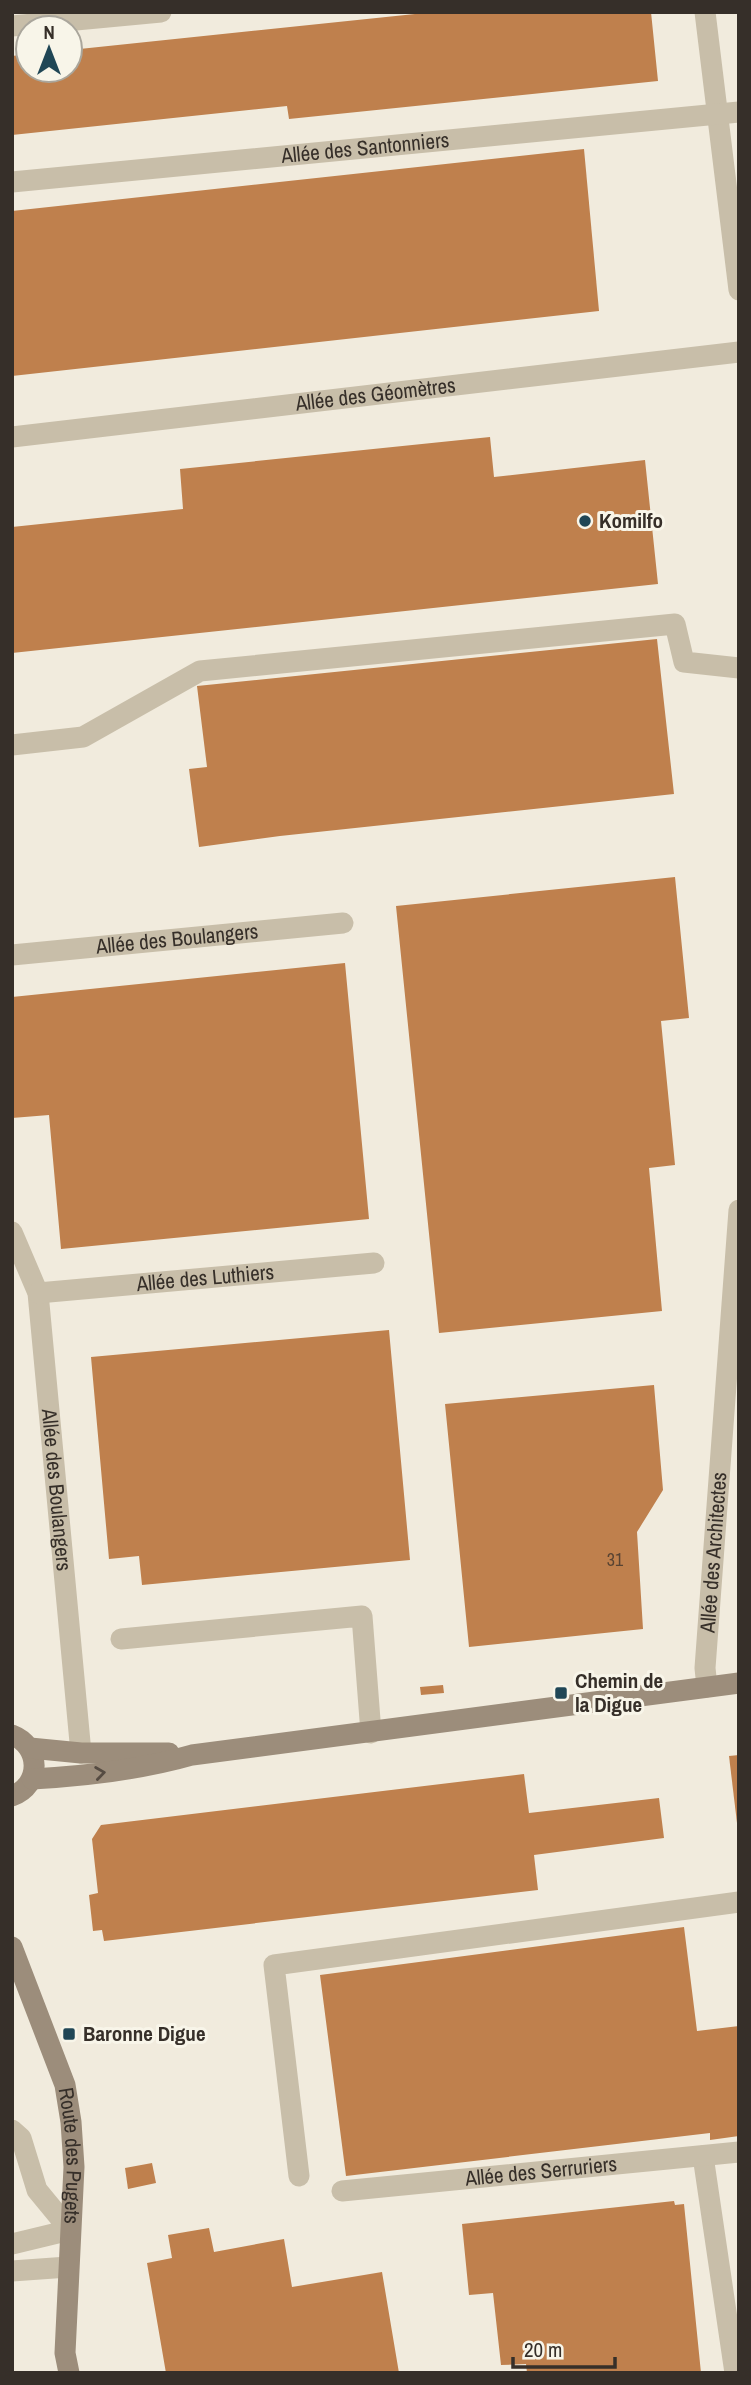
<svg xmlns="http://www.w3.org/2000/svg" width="751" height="2385" font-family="'Archivo Narrow',sans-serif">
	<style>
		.building { fill: #bf804d }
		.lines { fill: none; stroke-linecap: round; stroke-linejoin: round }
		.lane { stroke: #c8bea9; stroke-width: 21 }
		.street { stroke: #c8bea9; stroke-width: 21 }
		.secondary { stroke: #9c8d7b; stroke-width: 21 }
		.oneway { stroke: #554b42 }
		.poi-dot { fill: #204655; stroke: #f8f5e9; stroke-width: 2.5 }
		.labels { text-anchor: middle; stroke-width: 6; stroke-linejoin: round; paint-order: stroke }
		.number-label { font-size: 18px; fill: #584332 }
		.street-label { font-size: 21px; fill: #362f29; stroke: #f8f5e9 }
		.poi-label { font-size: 21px; font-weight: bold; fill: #362f29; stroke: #f8f5e9; text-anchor: start }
	</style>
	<rect width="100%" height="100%" fill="#f1ebdd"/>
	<g class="building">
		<polygon points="434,12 651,12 658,81 289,119 287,106 12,135 12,56 28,54 28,70 70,70 70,50"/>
		<polygon points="584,149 599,311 12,376 12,211"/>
		<polygon points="490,437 494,477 645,460 658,584 12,653 12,527 183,509 180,469"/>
		<polygon points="657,639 674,794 280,836 199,847 189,769 207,767 197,686"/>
		<polygon points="675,877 689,1018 661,1021 675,1165 649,1168 662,1311 439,1333 396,906"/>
		<polygon points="345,963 369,1219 61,1249 49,1115 12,1118 12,997"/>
		<polygon points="389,1330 410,1560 142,1585 139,1556 109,1559 91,1357"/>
		<polygon points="654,1385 663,1490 637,1532 643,1629 469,1647 445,1404"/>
		<polygon points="443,1685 444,1693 421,1695 420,1687"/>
		<polygon points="739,1755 739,1823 737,1823 729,1756"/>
		<polygon points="524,1774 529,1813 659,1798 664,1838 534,1855 538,1890 104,1941 102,1930 93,1931 89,1895 98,1893 92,1839 101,1825"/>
		<polygon points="684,1927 697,2031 739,2026 739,2136 710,2140 710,2133 346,2176 320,1975"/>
		<polygon points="152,2163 156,2183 128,2189 125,2168"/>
		<polygon points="674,2201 675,2205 684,2204 701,2373 527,2373 526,2364 501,2365 493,2293 469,2295 462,2224"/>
		<polygon points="209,2228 214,2252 284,2239 292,2287 382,2272 399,2373 166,2373 147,2263 172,2258 168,2235"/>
	</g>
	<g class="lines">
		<g class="lane">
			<polyline points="705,12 739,290"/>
			<polyline points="12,26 161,12"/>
			<path id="s1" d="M12,182L739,112"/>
			<path id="s2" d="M12,437L739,352"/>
			<polyline points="12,745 83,737 200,671 675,624 684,662 739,668"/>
			<path id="s3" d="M12,955L343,923"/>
			<path id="s4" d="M12,1232L38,1293L81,1753"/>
			<path id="s5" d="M38,1293L374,1263"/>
			<polyline points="121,1639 362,1616 371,1733"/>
			<path id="s6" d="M707,1687L705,1668L739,1210"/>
			<polyline points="703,2156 735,2373"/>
			<polyline points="299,2176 274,1965 739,1902"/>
			<path id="s7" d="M342,2191L739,2152"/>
			<polyline points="12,2271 68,2267"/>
		</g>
		<polyline class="street" points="12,2130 21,2138 37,2190 70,2230 12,2244"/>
		<g class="secondary">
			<path d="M12,1735C41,1746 42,1785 12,1796"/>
			<polyline points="30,1748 81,1753 169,1753"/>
			<path d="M32,1779C86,1776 140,1770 192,1755L739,1683"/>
			<path id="s8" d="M12,1947L65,2085L71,2122L74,2167L65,2353L69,2373"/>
		</g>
	</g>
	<defs><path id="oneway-chevron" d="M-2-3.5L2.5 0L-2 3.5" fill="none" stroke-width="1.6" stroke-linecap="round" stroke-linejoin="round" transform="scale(1.75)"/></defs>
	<use class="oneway" href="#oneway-chevron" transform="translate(100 1773) rotate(-8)"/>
	<g class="poi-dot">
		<circle cx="585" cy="521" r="7"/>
		<rect x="554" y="1686" width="14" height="14" rx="3.5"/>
		<rect x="62" y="2027" width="14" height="14" rx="3.5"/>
	</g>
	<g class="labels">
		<g class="number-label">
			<text x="615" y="1566">31</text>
		</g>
		<g class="street-label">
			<text dy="7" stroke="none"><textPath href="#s1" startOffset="355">Allée des Santonniers</textPath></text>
			<text dy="7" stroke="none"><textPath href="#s2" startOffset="366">Allée des Géomètres</textPath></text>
			<text dy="7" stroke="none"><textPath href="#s3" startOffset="166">Allée des Boulangers</textPath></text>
			<text dy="7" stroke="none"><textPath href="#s5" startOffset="168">Allée des Luthiers</textPath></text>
			<text dy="7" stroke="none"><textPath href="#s4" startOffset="264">Allée des Boulangers</textPath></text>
			<text dy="7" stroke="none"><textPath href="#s6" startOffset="135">Allée des Architectes</textPath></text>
			<text dy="7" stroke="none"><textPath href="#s8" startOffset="219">Route des Pugets</textPath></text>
			<text dy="7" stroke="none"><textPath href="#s7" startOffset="200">Allée des Serruriers</textPath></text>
		</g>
		<g class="poi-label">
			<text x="599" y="528">Komilfo</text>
			<text x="575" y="1688">Chemin de<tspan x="575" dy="24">la Digue</tspan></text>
			<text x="83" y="2041">Baronne Digue</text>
		</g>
	</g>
	<rect width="751" height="2385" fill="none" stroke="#362f29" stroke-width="28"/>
	<g transform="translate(49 49)"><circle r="33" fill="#f8f5e9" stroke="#aaa69c" stroke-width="2"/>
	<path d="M0-5L12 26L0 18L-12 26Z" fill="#204655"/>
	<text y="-10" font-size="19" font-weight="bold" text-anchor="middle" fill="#362f29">N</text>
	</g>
	<path d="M513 2357v10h102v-10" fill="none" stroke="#362f29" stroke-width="3.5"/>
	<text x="524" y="2357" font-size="21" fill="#362f29" stroke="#f8f5e9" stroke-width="5" paint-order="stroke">20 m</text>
</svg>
